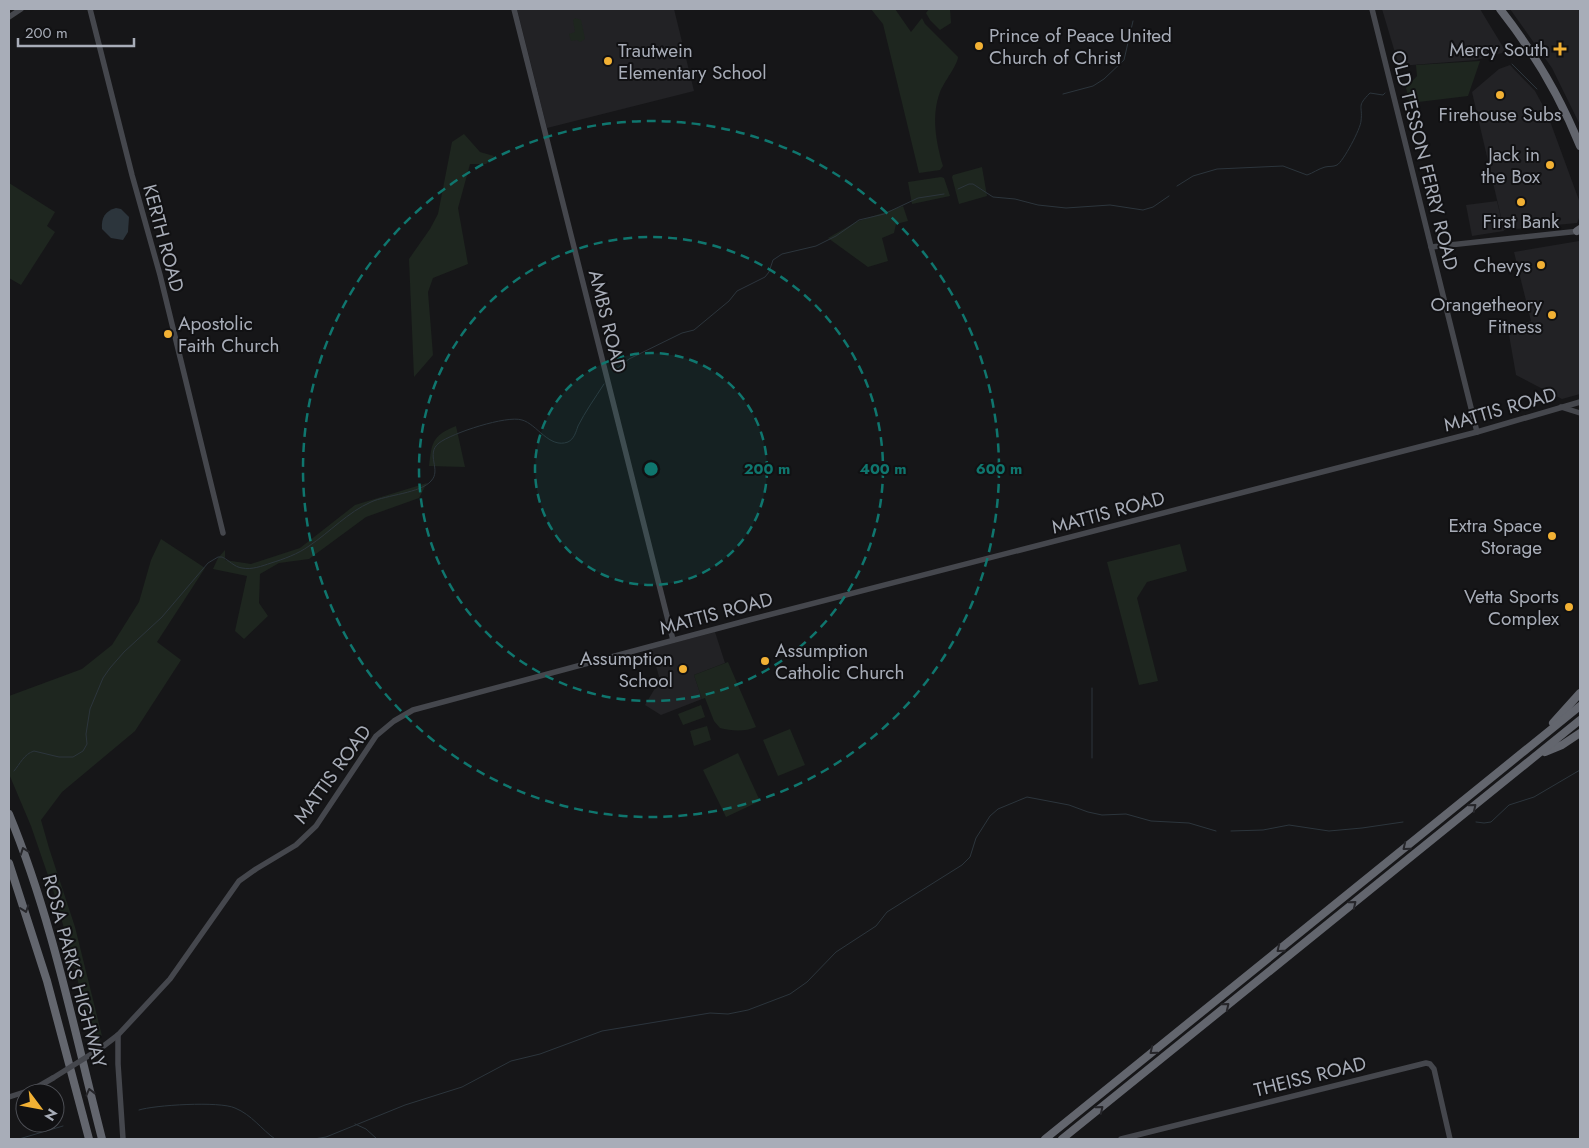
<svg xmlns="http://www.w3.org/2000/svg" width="1589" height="1148" font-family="Jost,sans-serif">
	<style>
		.built { fill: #222225 }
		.green { fill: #1e261f }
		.water { fill: #2c353c }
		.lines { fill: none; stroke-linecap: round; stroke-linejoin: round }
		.stream { stroke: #2c353c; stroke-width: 1 }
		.secondary { stroke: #45474d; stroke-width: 5.5 }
		.highway { stroke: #63666e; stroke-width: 8 }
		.secondary-bridge { stroke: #45474d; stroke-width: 5.5 }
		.oneway { stroke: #26262a }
		.ring { fill: none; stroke: #0f766e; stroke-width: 2.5; stroke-dasharray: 9 6 }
		.poi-dot { fill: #f2b134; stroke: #111113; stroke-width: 2 }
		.labels { text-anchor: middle; stroke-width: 4; stroke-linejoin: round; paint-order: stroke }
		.poi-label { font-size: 19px; fill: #a8adb8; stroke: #111113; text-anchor: end }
		.street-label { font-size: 19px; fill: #a8adb8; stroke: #111113 }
		.centre { fill: #0f766e; stroke: #111113; stroke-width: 2.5 }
		.ring-label { font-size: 15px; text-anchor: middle; font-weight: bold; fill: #0f766e; stroke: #111113; stroke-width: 4; stroke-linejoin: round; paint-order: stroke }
	</style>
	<rect width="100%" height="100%" fill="#161618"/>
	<g class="built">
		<polygon points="517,9 674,9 694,91 547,128"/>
		<polygon points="1382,9 1480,9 1506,52 1476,60 1399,66"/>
		<polygon points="1510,9 1580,9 1580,125 1552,68"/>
		<polygon points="1510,65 1535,91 1547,113 1580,203 1580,216 1577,223 1504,230 1472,92 1499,69"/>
		<polygon points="1497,201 1504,231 1472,236 1466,205"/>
		<polygon points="1579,241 1580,242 1580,394 1562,399 1516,375 1508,329 1531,321 1514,252"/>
		<polygon points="715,632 725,663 694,675 702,699 661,715 645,705 660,680 651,649"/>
	</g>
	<g class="green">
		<path d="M871,9H895L911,32L922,18L925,24L958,57C958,64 944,82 940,92C931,116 936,142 943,166L940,170L919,173L883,24Z"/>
		<polygon points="929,9 950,9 951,23 940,30 930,20 926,13"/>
		<polygon points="575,18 581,20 585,39 580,42 577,40 571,41 569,34 575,32 573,20"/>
		<polygon points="1480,61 1468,96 1410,103 1406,88 1417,76 1416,65"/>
		<polygon points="464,134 480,152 494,156 486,164 470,164 458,208 468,264 433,278 428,292 433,355 414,377 409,259 430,229 438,214 452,142"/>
		<polygon points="982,167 987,196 959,204 952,177 953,175"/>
		<polygon points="941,177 944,178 950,196 912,204 908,182"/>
		<polygon points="9,183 55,212 47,226 55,232 21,285 9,278"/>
		<polygon points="903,206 908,221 896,224 894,233 882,238 888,261 868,267 828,238 856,222"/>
		<path d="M456,426L465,467L429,466C432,442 432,436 456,426Z"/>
		<polygon points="427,483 419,498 366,517 309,559 279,563 260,574 259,603 268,616 244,639 235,631 247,576 213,569 218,558 225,550 225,560 251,564 300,548 355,505"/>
		<polygon points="161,539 205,568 157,642 181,660 135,731 62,792 41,820 49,848 75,927 102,1036 99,1042 94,1047 71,953 54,893 31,826 9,774 9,696 82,669 112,645 139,602 151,560"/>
		<polygon points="1180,544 1187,571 1147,582 1137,598 1158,681 1139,685 1107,562"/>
		<path d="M728,662L756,727C745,732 731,731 720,728L714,721L705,698L702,699L694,675Z"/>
		<polygon points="701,705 705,717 683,725 678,714"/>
		<polygon points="707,726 711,740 694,746 690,731"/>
		<polygon points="790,729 805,765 778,776 763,740"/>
		<polygon points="738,753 760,801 726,817 703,770"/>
	</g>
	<path class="water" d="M116,208L121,209L129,217L128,232L123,240L111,238L102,229C101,218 105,211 116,208Z"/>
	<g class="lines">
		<g class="stream">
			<polyline points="1512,64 1537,89"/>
			<polyline points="1063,94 1093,86 1104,79 1124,60 1133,21"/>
			<path d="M1177,186L1193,176L1217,169L1283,166L1307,175C1313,173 1318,169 1325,167C1329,166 1333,167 1337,165C1343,162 1361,128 1361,121C1363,105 1356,107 1370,93L1383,95L1385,93"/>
			<polyline points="958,189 969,184 973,184 993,197 1015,199 1038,205 1066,208 1110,205 1143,210 1153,207 1169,196"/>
			<polyline points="615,370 629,359 682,333 694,330 729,301 737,291 765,277 769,272 773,260 782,254 816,246 836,236 859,220 884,214 918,198 944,194"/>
			<polyline points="1092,688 1092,758"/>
			<path d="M14,771C20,764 24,754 34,751L59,757H73L83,751L87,744L86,734L90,709L103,678L110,668L124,652L162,617L208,563L218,557H222C229,560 234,567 242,568C252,570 262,566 271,563C284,559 298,554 309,546C330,532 348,512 371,502C386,495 421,493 431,481C442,470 425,454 439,443C452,433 507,415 522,420C537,424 549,449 568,442C574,439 576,432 578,426C585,412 595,398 604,384"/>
			<polyline points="1476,822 1484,823 1491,822 1509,805 1534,797 1580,770"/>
			<polyline points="1231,831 1263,830 1289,825 1329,831 1362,828 1403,822"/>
			<path d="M139,1110C154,1105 220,1101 235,1108C252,1115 261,1129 275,1139"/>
			<polyline points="355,1124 366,1129 377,1139"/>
			<polyline points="19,1139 63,1126"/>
			<polyline points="314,1139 326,1137 405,1105 462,1087 511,1061 540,1054 602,1031 710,1013 728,1014 748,1010 790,994 807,982 836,952 876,926 887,912 962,865 970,857 976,838 990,816 998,809 1027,797 1069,805 1088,812 1102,815 1126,814 1151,821 1189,823 1216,831"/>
		</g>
		<g class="secondary">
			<polyline points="90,9 132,175 160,275 223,533"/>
			<polyline points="514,9 673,640"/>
			<polyline points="1372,9 1477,432"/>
			<polyline points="9,17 21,9"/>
			<polyline points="1431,247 1580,231"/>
			<polyline points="1561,407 1580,413"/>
			<polyline points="118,1035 118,1064 123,1139"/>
			<polyline points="101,1048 118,1035 170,979 239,881 256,869 296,845 316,826 376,736 394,721 413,710 749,620 1477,432 1580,402"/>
			<polyline points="9,1097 34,1089 53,1078"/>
			<polyline points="1121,1139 1426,1063 1430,1064 1434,1069 1450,1139"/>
		</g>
		<g class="highway">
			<path d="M1500,9C1533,51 1560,96 1580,146"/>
			<polyline points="1577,231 1580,229"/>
			<polyline points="1553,723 1580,693"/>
			<polyline points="1545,752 1562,745 1580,733"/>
			<path d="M9,814C52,918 74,1030 102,1139"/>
			<polyline points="9,863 47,981 89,1139"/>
			<polyline points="1045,1139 1580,706"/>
			<polyline points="1062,1139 1580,720"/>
		</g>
		<polyline class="secondary-bridge" points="53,1078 101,1048"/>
	</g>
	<defs><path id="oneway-chevron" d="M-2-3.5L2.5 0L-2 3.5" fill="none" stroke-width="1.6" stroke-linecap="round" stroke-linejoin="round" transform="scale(1.25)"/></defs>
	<g class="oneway">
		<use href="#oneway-chevron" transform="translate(1473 807) rotate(-39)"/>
		<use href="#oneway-chevron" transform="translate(1406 847) rotate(141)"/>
		<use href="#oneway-chevron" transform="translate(24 851) rotate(-110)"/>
		<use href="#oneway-chevron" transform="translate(1353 904) rotate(-39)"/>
		<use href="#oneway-chevron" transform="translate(25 909) rotate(71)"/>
		<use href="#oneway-chevron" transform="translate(1280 949) rotate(141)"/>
		<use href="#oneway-chevron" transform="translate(1226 1006) rotate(-39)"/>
		<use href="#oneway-chevron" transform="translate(1153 1051) rotate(141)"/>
		<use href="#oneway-chevron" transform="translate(90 1092) rotate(-104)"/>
		<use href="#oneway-chevron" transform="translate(1100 1109) rotate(-39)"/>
	</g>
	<circle cx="651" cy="469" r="116" fill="#0f766e" fill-opacity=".12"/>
	<g class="ring">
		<circle cx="651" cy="469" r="116"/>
		<circle cx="651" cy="469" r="232"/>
		<circle cx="651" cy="469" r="348"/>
	</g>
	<g class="poi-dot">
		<circle cx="979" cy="46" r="5"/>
		<path d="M1557.5 41.5h5v5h5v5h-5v5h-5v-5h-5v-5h5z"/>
		<circle cx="608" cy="61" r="5"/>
		<circle cx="1500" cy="95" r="5"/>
		<circle cx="1550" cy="165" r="5"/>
		<circle cx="1521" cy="202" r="5"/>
		<circle cx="1541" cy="265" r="5"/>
		<circle cx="1552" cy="315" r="5"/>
		<circle cx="168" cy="334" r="5"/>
		<circle cx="1552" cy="536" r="5"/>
		<circle cx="1569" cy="607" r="5"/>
		<circle cx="765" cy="661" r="5"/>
		<circle cx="683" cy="669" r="5"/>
	</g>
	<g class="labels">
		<g class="poi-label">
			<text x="989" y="42" text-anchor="start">Prince of Peace United<tspan x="989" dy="22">Church of Christ</tspan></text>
			<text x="1549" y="56">Mercy South</text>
			<text x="618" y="57" text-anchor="start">Trautwein<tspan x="618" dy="22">Elementary School</tspan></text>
			<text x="1500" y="121" text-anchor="middle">Firehouse Subs</text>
			<text x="1540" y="161">Jack in<tspan x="1540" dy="22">the Box</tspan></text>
			<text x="1521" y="228" text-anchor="middle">First Bank</text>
			<text x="1531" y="272">Chevys</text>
			<text x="1542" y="311">Orangetheory<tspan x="1542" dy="22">Fitness</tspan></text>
			<text x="178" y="330" text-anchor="start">Apostolic<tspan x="178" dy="22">Faith Church</tspan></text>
			<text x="1542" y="532">Extra Space<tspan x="1542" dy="22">Storage</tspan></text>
			<text x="1559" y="603">Vetta Sports<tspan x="1559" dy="22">Complex</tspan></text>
			<text x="775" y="657" text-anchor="start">Assumption<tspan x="775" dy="22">Catholic Church</tspan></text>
			<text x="673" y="665">Assumption<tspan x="673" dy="22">School</tspan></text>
		</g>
		<g class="street-label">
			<text transform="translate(1425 160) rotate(76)" y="7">OLD TESSON FERRY ROAD</text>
			<text transform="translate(164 238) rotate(75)" y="7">KERTH ROAD</text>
			<text transform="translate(608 321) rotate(76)" y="7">AMBS ROAD</text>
			<text transform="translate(1500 409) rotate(-16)" y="7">MATTIS ROAD</text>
			<text transform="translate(1108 512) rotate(-15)" y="7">MATTIS ROAD</text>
			<text transform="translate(716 613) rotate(-15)" y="7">MATTIS ROAD</text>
			<text transform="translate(332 774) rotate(-54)" y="7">MATTIS ROAD</text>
			<text transform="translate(75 971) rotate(75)" y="7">ROSA PARKS HIGHWAY</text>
			<text transform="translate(1310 1076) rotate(-14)" y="7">THEISS ROAD</text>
		</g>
	</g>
	<circle cx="651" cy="469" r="8" class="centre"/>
	<g class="ring-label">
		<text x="767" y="474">200 m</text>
		<text x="883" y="474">400 m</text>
		<text x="999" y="474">600 m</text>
	</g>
	<rect width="1589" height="1148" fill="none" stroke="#a8adb8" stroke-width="20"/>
	<g transform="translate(40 1108) rotate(122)"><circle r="24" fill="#111113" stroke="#4d4f55"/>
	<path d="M0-4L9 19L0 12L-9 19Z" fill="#f2b134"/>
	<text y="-8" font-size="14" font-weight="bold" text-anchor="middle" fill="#a8adb8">N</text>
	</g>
	<path d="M18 38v8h116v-8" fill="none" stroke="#a8adb8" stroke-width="2.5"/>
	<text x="25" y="38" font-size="15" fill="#a8adb8" stroke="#111113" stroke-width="4" paint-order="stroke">200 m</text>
</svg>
